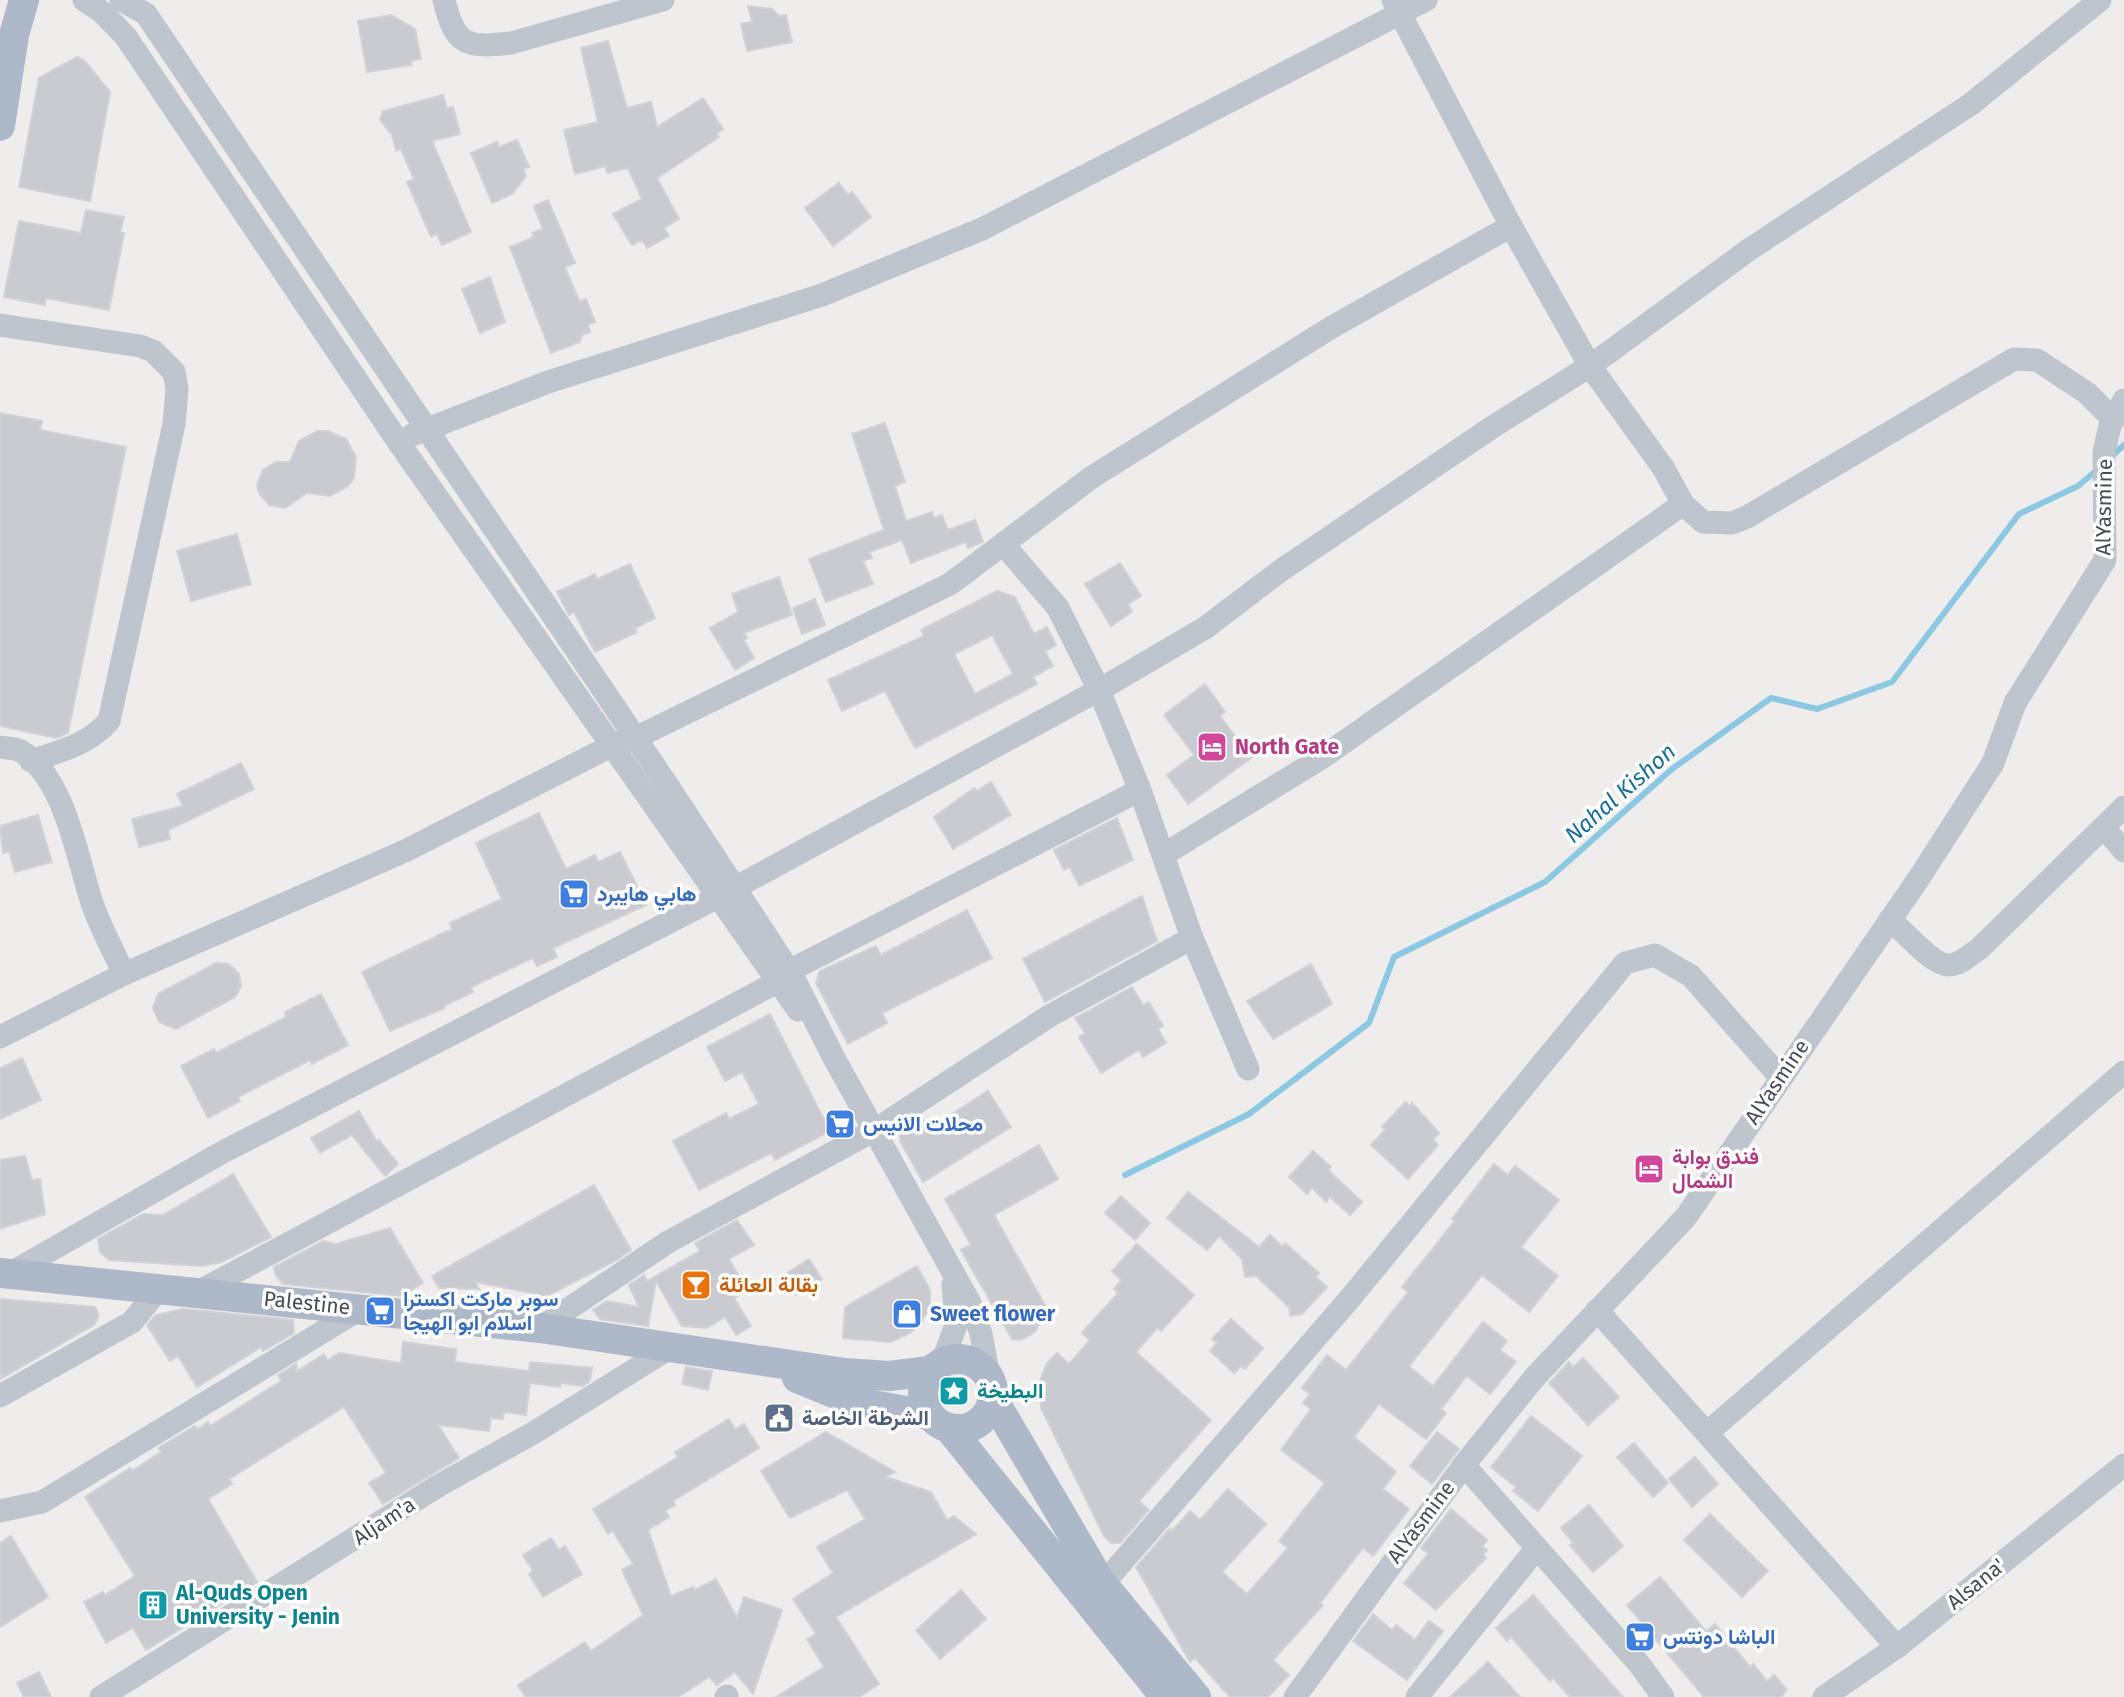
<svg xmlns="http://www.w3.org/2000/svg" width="2124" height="1697" font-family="'Fira Sans',Vazirmatn,sans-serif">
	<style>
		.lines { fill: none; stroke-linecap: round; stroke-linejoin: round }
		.stream { stroke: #8dc8e3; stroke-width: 6 }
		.building { fill: #cacbd0; stroke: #d0d2d7; stroke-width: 2; fill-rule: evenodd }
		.minor { stroke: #bec5cd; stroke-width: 23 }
		.major { stroke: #adb8c9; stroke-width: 30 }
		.labels { text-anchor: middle; stroke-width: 7; stroke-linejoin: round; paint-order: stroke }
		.street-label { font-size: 21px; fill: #464d57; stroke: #fff }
		.hotel-label { font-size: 21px; font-weight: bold; fill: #b23c85; stroke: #fff; text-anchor: start }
		.shop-label { font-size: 21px; font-weight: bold; fill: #366cbe; stroke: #fff; text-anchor: start }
		.food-label { font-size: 21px; font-weight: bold; fill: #c56008; stroke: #fff; text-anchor: start }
		.culture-label { font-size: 21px; font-weight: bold; fill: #0d838f; stroke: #fff; text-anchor: start }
		.service-label { font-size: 21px; font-weight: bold; fill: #4e5e75; stroke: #fff; text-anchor: start }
		.water-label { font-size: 23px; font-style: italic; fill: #187098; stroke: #fff }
	</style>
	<rect width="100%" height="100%" fill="#efecec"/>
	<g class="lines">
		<g class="stream">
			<polyline points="2110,458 2124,445"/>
			<polyline points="1125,1175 1249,1114 1369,1023 1394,957 1545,882 1672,769 1771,698 1817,709 1892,682 2019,514 2078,486 2097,470"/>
		</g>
	</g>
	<g class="building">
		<polygon points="748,6 772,9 779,16 786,15 792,42 747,51 741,24 752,22"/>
		<polygon points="391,15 415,29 421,59 411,61 412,65 367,72 358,21"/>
		<polygon points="608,41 627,108 651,102 657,127 703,98 723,129 717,133 719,137 657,178 679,219 664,228 669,236 647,248 642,240 632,245 613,214 642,199 628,168 607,173 606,166 575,174 564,130 598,122 581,48"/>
		<polygon points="77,57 84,60 110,92 90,201 19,187 39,78"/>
		<polygon points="443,95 447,108 453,107 460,134 432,141 471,232 442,245 437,234 431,237 407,182 414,179 401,149 396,151 392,135 380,120 383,111"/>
		<polygon points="517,140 529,167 523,169 526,176 512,194 492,203 471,153 497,142 499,147"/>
		<polygon points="839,183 848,195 852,192 871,217 833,246 805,208"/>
		<polygon points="548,200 575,263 565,267 579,301 586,299 595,322 588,325 590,332 582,335 580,342 551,353 510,247 534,237 532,233 543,229 534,206"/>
		<polygon points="86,210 124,217 120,233 124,233 109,310 46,298 45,305 4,297 19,221 81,233"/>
		<polygon points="490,277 505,322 480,333 462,289"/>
		<polygon points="0,413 42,421 40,430 126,447 68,733 56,738 0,726"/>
		<polygon points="885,423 905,482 895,486 906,521 932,512 934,518 942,515 948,530 975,520 983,542 968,548 966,542 911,563 902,540 869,552 872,558 863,561 873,584 826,602 809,559 884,530 852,434"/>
		<polygon points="317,431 328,431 346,439 356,457 354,478 348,486 330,496 307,493 285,508 269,505 259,493 257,485 263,470 276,462 290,462 299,441"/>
		<polygon points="237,534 251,584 191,601 177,551"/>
		<polygon points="1120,563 1141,596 1128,604 1132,612 1111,626 1085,584"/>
		<polygon points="630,564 655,618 635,628 637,632 595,652 574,612 569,615 557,592 595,574 597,579"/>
		<polygon points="779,577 792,615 744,633 747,638 744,640 754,658 735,670 710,628 738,612 732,594"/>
		<path d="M997,591L1015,597L1034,634L1047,627L1056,645L1045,651L1053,666L1033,677L1037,684L915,748L885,691L842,711L828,680L924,636L921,630ZM992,635L1013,674L975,694L954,654Z"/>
		<polygon points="815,599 825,625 802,634 793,608"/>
		<polygon points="1205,684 1225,712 1220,716 1251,758 1188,804 1167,775 1194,755 1164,715"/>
		<polygon points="241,763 254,789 168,830 170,839 139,847 132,819 183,806 177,794"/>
		<polygon points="991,782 1011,815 953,849 934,817 974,788 977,791"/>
		<polygon points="539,813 566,869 595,855 598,862 620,852 646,905 553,948 557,957 537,966 533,958 471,987 473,992 444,1006 445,1008 390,1031 362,972 452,929 450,923 502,899 476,843"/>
		<polygon points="38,815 52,862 15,872 9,851 3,853 0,826"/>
		<polygon points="1117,818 1133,860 1079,886 1070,867 1064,870 1054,850"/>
		<polygon points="1142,896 1157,941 1045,1002 1023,959"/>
		<polygon points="967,910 992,958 882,1013 887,1023 848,1044 816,983 820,971 876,946 881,955"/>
		<polygon points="216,963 229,964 239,974 241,986 235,997 176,1029 159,1022 153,1008 158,994"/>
		<polygon points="1311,964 1332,1004 1273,1039 1247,1001"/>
		<polygon points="1132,987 1143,1005 1149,1002 1163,1026 1158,1029 1166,1043 1143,1057 1139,1050 1101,1073 1079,1037 1085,1033 1075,1018"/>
		<polygon points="321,994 348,1045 312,1064 310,1060 238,1097 240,1101 208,1118 181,1066 214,1049 216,1053 286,1017 285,1012"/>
		<polygon points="770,1014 830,1131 775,1160 771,1153 699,1190 673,1141 726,1113 729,1119 759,1104 742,1072 725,1081 707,1047"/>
		<polygon points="22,1058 41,1100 0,1119 0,1068"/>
		<polygon points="988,1091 1011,1127 923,1182 900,1141 900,1130 921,1117 928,1129"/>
		<polygon points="1405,1102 1410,1106 1412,1103 1439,1133 1433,1140 1438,1145 1408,1179 1371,1145 1385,1130 1382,1127"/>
		<polygon points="359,1111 377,1142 379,1140 398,1164 385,1176 352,1135 320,1153 311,1138"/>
		<polygon points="1039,1145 1058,1179 994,1215 1046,1307 1035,1332 1021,1340 1012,1339 961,1250 971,1245 945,1199"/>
		<polygon points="1313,1151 1331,1167 1328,1170 1362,1202 1350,1215 1330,1197 1326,1202 1312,1188 1307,1194 1289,1177"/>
		<polygon points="25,1156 32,1180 40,1179 45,1214 0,1229 0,1160"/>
		<polygon points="1494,1164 1508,1175 1515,1166 1559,1200 1521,1247 1558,1276 1529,1312 1482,1275 1409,1366 1433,1386 1483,1322 1507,1341 1500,1350 1516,1362 1490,1394 1467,1376 1441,1409 1446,1413 1426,1439 1379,1404 1354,1437 1396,1472 1383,1489 1409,1509 1373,1556 1363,1548 1320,1603 1323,1605 1273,1660 1289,1675 1268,1697 1230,1697 1195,1658 1190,1662 1136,1567 1170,1528 1172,1531 1190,1511 1200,1520 1228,1489 1266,1524 1222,1572 1247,1594 1288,1548 1279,1541 1325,1483 1281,1450 1311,1409 1303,1403 1310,1394 1302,1388 1327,1355 1346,1370 1408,1292 1402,1287 1455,1221 1452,1219"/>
		<polygon points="233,1174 271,1237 222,1262 202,1266 109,1260 100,1252 98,1239 143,1214 163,1215"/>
		<polygon points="594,1185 631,1250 617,1260 547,1296 475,1282 479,1289 439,1288 432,1276"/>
		<polygon points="1188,1192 1259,1247 1270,1235 1282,1246 1285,1243 1319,1273 1316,1277 1327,1287 1302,1314 1290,1316 1289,1307 1256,1276 1245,1277 1242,1259 1219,1236 1207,1250 1167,1218"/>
		<polygon points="1121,1196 1150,1223 1135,1240 1105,1213"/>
		<polygon points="737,1220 754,1245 729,1259 747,1291 734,1298 751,1326 736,1335 725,1317 707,1328 682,1326 656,1281 648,1326 600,1319 593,1310 607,1301 639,1307 629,1285 644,1275 647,1281 700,1251 695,1243"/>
		<polygon points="390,1228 423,1283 402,1296 283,1284 276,1276 274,1267 323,1241 336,1244"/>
		<polygon points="1137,1244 1194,1295 1161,1331 1157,1328 1136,1352 1211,1420 1139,1501 1149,1510 1120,1543 1111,1543 1104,1536 1041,1408 1039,1383 1047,1363 1057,1353 1069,1364 1090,1340 1082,1333 1118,1293 1114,1289 1121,1280 1112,1271"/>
		<polygon points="809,1259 822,1279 796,1295 783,1276"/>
		<polygon points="917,1266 930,1290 930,1307 921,1322 910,1333 891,1342 843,1338 845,1307"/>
		<polygon points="0,1299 95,1307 99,1316 94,1325 0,1379"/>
		<polygon points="183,1309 293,1320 294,1333 263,1351 261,1347 197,1387 178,1356 170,1361 147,1325 156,1315"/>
		<polygon points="1231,1319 1263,1348 1245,1369 1241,1366 1234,1373 1210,1351 1217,1343 1212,1339"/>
		<polygon points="403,1342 456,1349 455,1362 529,1371 530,1362 592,1368 590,1381 583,1386 561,1383 560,1387 530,1383 526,1415 504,1412 503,1419 491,1418 489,1431 438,1425 459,1458 383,1504 369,1483 386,1473 344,1407 229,1479 232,1484 208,1499 257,1582 146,1650 133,1628 106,1643 84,1602 103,1592 105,1595 135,1576 85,1497 130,1468 132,1471 161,1452 158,1448 195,1426 197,1429 208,1422 210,1426 281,1381 278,1375 296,1364 297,1371 324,1354 328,1360 339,1353 401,1363"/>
		<polygon points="1583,1358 1619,1397 1588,1425 1549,1383 1569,1362 1573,1367"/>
		<polygon points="686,1367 712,1371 708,1390 682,1384"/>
		<polygon points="1531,1416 1582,1456 1538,1511 1513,1491 1516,1487 1491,1467"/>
		<polygon points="729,1419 735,1429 744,1424 759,1448 673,1501 675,1505 665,1511 669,1517 648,1530 671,1596 693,1587 695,1590 716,1579 737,1618 744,1597 782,1610 753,1694 735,1672 717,1685 709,1677 678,1697 526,1697 518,1685 585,1642 591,1651 643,1615 622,1570 633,1564 613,1531 608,1534 593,1509 678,1457 675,1452"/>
		<polygon points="826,1432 895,1472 886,1477 931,1492 947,1520 954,1516 976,1534 836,1617 879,1684 859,1697 776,1697 824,1667 807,1639 816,1634 793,1599 833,1573 817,1547 865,1519 847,1490 790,1518 761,1471"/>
		<polygon points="1437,1432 1459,1449 1432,1484 1410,1466"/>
		<polygon points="1634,1443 1668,1483 1653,1497 1617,1457"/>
		<polygon points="1695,1457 1718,1484 1692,1507 1669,1479"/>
		<polygon points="1589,1505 1623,1546 1593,1572 1570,1545 1573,1542 1561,1528"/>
		<polygon points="1451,1509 1487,1540 1482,1547 1487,1550 1483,1555 1486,1558 1436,1610 1404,1583 1428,1554 1421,1548"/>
		<polygon points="1710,1514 1768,1571 1742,1597 1684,1540"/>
		<polygon points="11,1536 48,1597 0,1627 0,1543"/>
		<polygon points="551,1538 559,1550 565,1546 582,1574 543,1597 529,1574 533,1571 523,1555"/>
		<polygon points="1660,1577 1706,1631 1715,1624 1750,1667 1753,1664 1767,1681 1774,1675 1787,1690 1781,1697 1704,1697 1627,1605"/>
		<polygon points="961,1590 986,1619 940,1659 916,1630"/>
		<polygon points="1533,1595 1623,1697 1570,1697 1553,1678 1550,1681 1511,1637 1507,1641 1496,1628"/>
		<polygon points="1373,1614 1392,1630 1396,1625 1415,1640 1429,1621 1443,1631 1407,1680 1353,1641"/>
		<polygon points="1488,1662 1520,1697 1450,1697"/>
		<polygon points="39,1672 51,1697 24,1697 17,1683"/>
	</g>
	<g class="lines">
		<g class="minor">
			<polyline points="84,0 102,12 126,37 399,443 798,1010"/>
			<polyline points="121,0 146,14 666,783 792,975 834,1058 970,1303 981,1334 989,1377"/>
			<path d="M444,0C455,46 466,48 511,43L663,0"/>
			<polyline points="1393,0 1511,226 1590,366 1664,469 1683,504 1703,522 1732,523 1747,517 2014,359 2037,360 2087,393 2113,419"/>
			<path d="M0,325L140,346L153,351L174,372L177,389L174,424L109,721C88,745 60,751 31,761"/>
			<polyline points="412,435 548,382 822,295 982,229 1426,0"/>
			<polyline points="1004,545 1058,608 1099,690 1140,790 1192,938 1248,1069"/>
			<path d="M0,747C6,748 15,748 21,751C64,777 77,856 91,900C99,925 113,950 124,974"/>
			<polyline points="2104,828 2124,851"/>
			<polyline points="1163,855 1320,759 1683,504"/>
			<path d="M1890,919C1902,930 1933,965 1948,965C1960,965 1970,955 1979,949L2124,807"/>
			<polyline points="789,971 1140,790"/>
			<polyline points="0,1037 124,974 405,851 613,745 635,738 950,584 1092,477 1332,327 1511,226"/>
			<polyline points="9,1274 221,1153 718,897 1099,690 1205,628 1280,571 1494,426 1590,366 1750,249 1971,104 2100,0"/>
			<polyline points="198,1292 777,982"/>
			<polyline points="1597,1310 1897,1647"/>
			<polyline points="540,1328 668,1242 875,1130 1051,1015 1192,938"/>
			<polyline points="942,1363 956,1325 953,1284"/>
			<polyline points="0,1396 132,1322 158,1290"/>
			<polyline points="1707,1433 2124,1072"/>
			<polyline points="1464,1465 1640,1665 1663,1697"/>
			<polyline points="0,1511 42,1502 362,1308"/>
			<polyline points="1103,1584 1352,1296 1625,963 1655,955 1691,976 1780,1077"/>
			<polyline points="101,1697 438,1486 535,1432 668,1349"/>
			<polyline points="726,1697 727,1696"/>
			<polyline points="1295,1697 1464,1465 1534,1378 1686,1217 1919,878 1993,763 2015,703 2105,560 2104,452 2110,426 2124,400"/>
			<polyline points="1417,1697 1536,1549"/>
			<polyline points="1824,1697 1897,1647 2124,1465"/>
		</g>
		<g class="major">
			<polyline points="0,126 14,35 24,0"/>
			<polyline points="0,1273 540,1328 845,1373 889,1376 930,1371"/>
			<circle cx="958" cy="1394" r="35"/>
			<polyline points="797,1378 856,1402 929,1415"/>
			<polyline points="993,1399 1100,1581 1196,1697"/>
			<polyline points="949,1428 1165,1697"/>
		</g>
	</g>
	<defs>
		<g id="hotel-square" transform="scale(1.575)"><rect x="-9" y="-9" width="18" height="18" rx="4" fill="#d1479c" stroke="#fff"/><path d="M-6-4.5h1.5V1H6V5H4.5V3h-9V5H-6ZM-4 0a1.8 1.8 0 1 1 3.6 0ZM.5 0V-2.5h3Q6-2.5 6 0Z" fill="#fff"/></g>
		<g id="supermarket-square" transform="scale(1.575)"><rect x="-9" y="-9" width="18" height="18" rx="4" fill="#3f7fe0" stroke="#fff"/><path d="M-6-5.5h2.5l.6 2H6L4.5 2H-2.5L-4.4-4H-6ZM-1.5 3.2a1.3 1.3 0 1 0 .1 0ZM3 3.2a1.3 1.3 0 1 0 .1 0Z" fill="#fff"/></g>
		<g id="bar-square" transform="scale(1.575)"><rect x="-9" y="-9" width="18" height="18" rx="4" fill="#e8710a" stroke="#fff"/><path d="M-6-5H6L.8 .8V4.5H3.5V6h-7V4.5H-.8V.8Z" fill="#fff"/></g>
		<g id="shop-square" transform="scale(1.575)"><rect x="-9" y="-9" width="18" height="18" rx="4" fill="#3f7fe0" stroke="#fff"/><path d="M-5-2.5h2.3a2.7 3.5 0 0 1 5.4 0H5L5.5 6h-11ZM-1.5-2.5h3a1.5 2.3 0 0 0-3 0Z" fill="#fff"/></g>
		<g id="sight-square" transform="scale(1.575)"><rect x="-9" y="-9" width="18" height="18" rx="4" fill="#0f9aa8" stroke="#fff"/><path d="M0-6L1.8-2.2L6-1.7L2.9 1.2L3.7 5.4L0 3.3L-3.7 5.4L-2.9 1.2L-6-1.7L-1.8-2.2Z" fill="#fff"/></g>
		<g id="civic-square" transform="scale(1.575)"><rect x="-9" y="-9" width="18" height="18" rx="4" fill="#5c6f8a" stroke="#fff"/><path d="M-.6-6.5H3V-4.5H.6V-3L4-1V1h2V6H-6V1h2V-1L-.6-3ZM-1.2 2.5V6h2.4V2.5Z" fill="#fff"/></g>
		<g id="building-square" transform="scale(1.575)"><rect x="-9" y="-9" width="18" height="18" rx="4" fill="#0f9aa8" stroke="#fff"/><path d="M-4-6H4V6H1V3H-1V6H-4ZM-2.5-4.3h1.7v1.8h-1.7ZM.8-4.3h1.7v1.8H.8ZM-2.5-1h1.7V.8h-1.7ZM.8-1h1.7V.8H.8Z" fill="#fff"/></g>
	</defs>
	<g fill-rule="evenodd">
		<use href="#hotel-square" x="1212" y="747"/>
		<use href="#supermarket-square" x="574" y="894"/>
		<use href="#supermarket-square" x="840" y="1124"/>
		<use href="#hotel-square" x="1649" y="1169"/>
		<use href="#bar-square" x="696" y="1285"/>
		<use href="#supermarket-square" x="380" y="1311"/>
		<use href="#shop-square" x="907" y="1314"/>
		<use href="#sight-square" x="954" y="1391"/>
		<use href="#civic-square" x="779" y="1418"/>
		<use href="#building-square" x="153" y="1605"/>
		<use href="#supermarket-square" x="1640" y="1637"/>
	</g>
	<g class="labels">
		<g class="street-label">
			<text transform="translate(2104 507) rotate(-89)" y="7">AlYasmine</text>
			<text transform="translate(1777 1082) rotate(-56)" y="7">AlYasmine</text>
			<text transform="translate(307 1303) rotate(6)" y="7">Palestine</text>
			<text transform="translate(384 1521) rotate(-33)" y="7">Aljam'a</text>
			<text transform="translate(1421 1522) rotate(-53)" y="7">AlYasmine</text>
			<text transform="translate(1976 1584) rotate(-39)" y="7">Alsana'</text>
		</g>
		<g class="hotel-label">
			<text x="1235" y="754">North Gate</text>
			<text x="1672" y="1164">فندق بوابة<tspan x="1672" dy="24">الشمال</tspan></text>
		</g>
		<g class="shop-label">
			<text x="597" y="901">هابي هايبرد</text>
			<text x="863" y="1131">محلات الانيس</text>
			<text x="403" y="1306">سوبر ماركت اكسترا<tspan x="403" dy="24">اسلام ابو الهيجا</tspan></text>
			<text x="930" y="1321">Sweet flower</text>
			<text x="1663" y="1644">الباشا دونتس</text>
		</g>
		<g class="food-label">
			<text x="719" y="1292">بقالة العائلة</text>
		</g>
		<g class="culture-label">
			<text x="977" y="1398">البطيخة</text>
			<text x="176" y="1600">Al-Quds Open<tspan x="176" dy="24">University - Jenin</tspan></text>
		</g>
		<g class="service-label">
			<text x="802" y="1425">الشرطة الخاصة</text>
		</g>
		<g class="water-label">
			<text transform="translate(1620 793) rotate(-41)" y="8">Nahal Kishon</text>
		</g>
	</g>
</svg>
